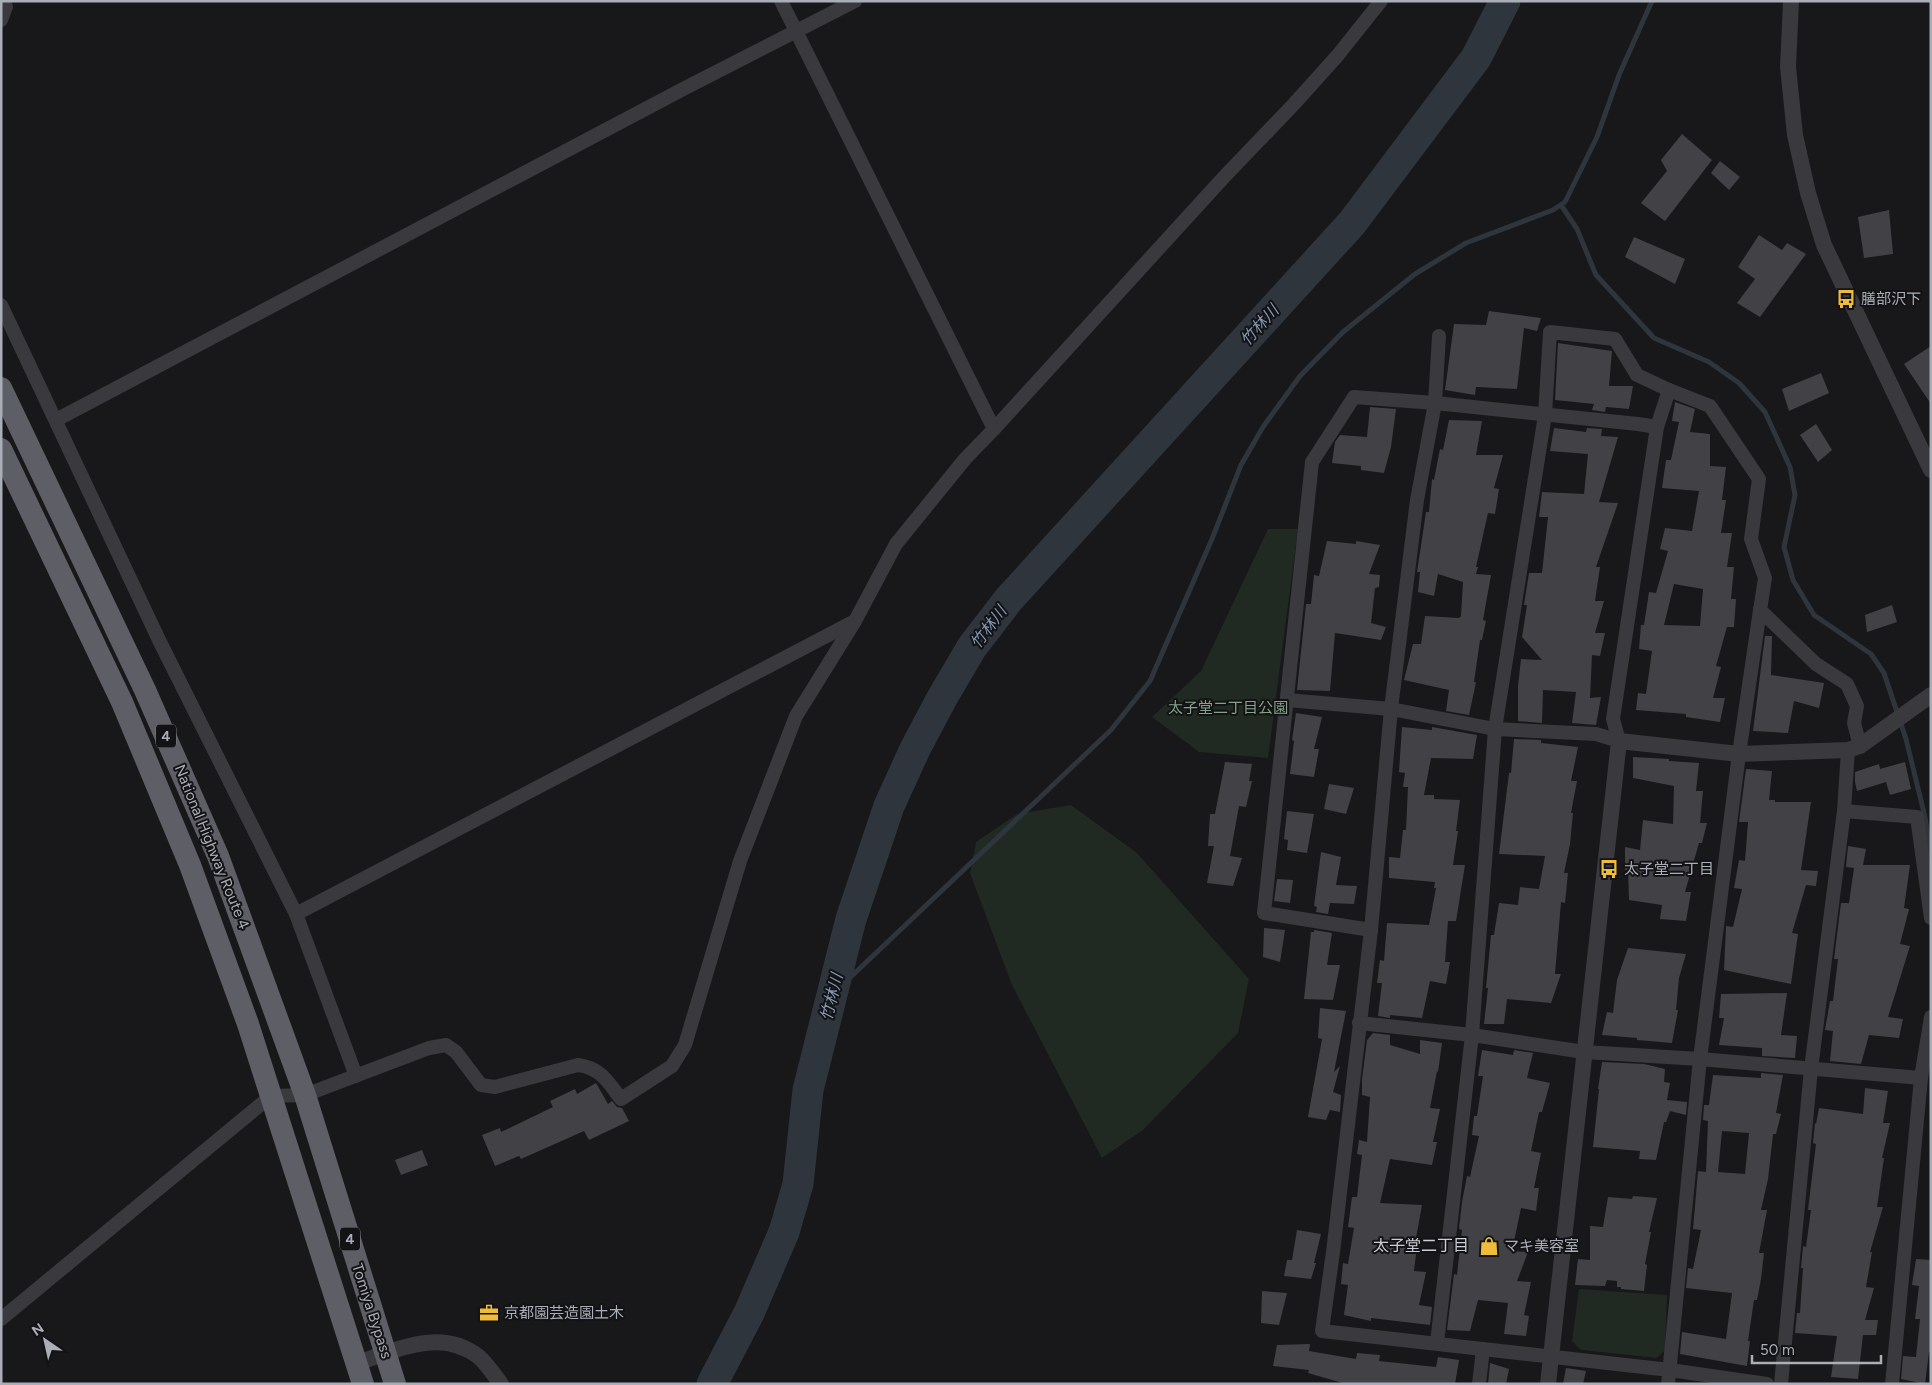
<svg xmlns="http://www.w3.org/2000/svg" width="1932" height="1385" font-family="Figtree,'Noto Sans JP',sans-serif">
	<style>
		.green { fill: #212923 }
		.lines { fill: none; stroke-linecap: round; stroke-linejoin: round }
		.stream { stroke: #2e353d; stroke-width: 5 }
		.river { stroke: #2e353d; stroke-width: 31 }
		.building { fill: #424246; fill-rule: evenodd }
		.minor { stroke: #39393e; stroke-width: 14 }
		.tertiary { stroke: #39393e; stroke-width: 16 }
		.trunk { stroke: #5d5e66; stroke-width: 22 }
		.labels { text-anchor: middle; stroke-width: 4; stroke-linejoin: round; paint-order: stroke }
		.shield { fill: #131215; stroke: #7d7f88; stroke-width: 1 }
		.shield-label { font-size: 14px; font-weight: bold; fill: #aaaeb9 }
		.poi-label { font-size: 15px; fill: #aaaeb9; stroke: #131215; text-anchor: start }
		.park-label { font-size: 15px; fill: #82a386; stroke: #131215 }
		.street-label { font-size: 15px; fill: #aaaeb9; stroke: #131215 }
		.water-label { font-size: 16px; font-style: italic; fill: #8299b3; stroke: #131215 }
		.neighbourhood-label { font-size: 16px; fill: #cbcdd5; stroke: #131215 }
	</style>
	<rect width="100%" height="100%" fill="#181719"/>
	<g class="green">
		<polygon points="1268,529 1298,529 1268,758 1199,752 1152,717 1201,671"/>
		<polygon points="1071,805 1137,853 1249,979 1238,1033 1143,1130 1102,1158 1012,985 970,873 976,842 1017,814"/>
		<polygon points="1579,1289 1667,1295 1665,1350 1657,1358 1581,1350 1572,1341"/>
	</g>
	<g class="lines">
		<g class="stream">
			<polyline points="1561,205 1577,229 1596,275 1654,338 1709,362 1739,383 1765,412 1790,467 1795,495 1784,547 1793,580 1814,615 1871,654 1884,673 1906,739 1925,817 1931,854"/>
			<polyline points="832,992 838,989 1111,730 1150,681 1212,539 1241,465 1263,427 1300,376 1343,332 1415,274 1466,243 1553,210 1565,202 1597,137 1619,75 1652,1"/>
		</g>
		<polyline class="river" points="712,1384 749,1313 784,1232 798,1184 808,1090 851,919 889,806 915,749 942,698 972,647 1009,599 1352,223 1476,58 1505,1"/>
	</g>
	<g class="building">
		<polygon points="1682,134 1712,160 1665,221 1641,203 1667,171 1661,160"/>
		<polygon points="1720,161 1740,177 1729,190 1711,173"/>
		<polygon points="1889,210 1893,254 1864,258 1858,217"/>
		<polygon points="1759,235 1782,250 1787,243 1806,254 1760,317 1737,303 1755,279 1738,267"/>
		<polygon points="1634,237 1685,259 1675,284 1625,257"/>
		<polygon points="1489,311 1541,318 1537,331 1524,328 1517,389 1476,387 1475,395 1445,390 1454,324 1486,325"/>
		<polygon points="1558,343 1612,351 1609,386 1633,386 1629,409 1606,407 1605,412 1592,410 1594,404 1555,400"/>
		<polygon points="1931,346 1931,404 1904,364"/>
		<polygon points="1821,373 1829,393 1789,411 1782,389"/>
		<path d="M1675,402L1695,409L1690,432L1710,434V466L1726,467L1722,500H1726L1721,533H1732L1727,567H1734L1731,599H1736L1734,627H1727L1716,666L1721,667L1713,698H1725L1720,722L1686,717V714L1636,710L1638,693L1646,694L1652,651L1639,649L1641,625H1644L1649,592L1656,593L1668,551L1660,549L1665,528L1692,531L1699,491L1662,488L1666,460H1671L1679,422L1672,421ZM1674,584L1703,589L1700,626L1664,625Z"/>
		<polygon points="1370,407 1396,409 1391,447 1384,473 1361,470 1361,466 1332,463 1335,442 1340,435 1367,437"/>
		<polygon points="1449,420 1482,421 1476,455 1503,455 1494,488 1499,489 1495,514 1488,513 1476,567 1478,567 1476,574 1491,575 1483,620 1486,621 1482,640 1480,640 1474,682 1476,682 1469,715 1446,711 1449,690 1404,680 1413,644 1421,644 1425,616 1459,618 1461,616 1463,582 1438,574 1434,596 1418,592 1420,572 1417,572 1426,512 1429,512 1432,479 1434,480 1440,449 1443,450"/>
		<polygon points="1816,424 1832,450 1818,462 1800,435"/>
		<polygon points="1554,428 1586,432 1587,428 1602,429 1601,436 1618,437 1599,502 1618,503 1596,567 1600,567 1595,601 1604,601 1595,633 1605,633 1600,656 1592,655 1590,698 1601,697 1596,725 1572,723 1576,692 1543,690 1542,723 1518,721 1518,686 1521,659 1542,660 1522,637 1527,605 1524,605 1529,573 1542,573 1548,517 1539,517 1542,492 1584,494 1588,454 1550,451"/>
		<polygon points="1327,541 1356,544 1356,541 1380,545 1369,574 1380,575 1379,587 1375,588 1371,623 1386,627 1381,640 1335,633 1330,691 1297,690 1306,604 1311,604 1314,575 1319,576"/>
		<polygon points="1892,605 1897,622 1867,632 1865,615"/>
		<polygon points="1765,636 1772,636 1771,675 1824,683 1819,708 1794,701 1788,733 1753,731"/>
		<polygon points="1296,713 1322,717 1314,749 1319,749 1314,777 1290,774 1294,741 1292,740"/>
		<polygon points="1402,727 1432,730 1432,727 1477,735 1473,759 1431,758 1424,795 1434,795 1434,799 1460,800 1456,831 1458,831 1453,865 1465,865 1456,921 1448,921 1445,962 1450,962 1446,984 1430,981 1422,1018 1390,1015 1390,1018 1378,1016 1382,983 1377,983 1380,960 1384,961 1387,923 1429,925 1436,888 1434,888 1435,882 1389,878 1389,857 1400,858 1403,830 1406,830 1408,787 1403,787 1405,773 1399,772"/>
		<polygon points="1514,739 1541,740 1541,743 1578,747 1571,781 1577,781 1571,813 1573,813 1570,844 1564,873 1568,873 1565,903 1561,902 1555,974 1561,974 1551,1003 1507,999 1504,1024 1484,1024 1488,988 1486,988 1491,935 1494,935 1499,903 1518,905 1520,887 1539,889 1545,856 1499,854 1509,773 1511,773"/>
		<polygon points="1633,757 1669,759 1669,761 1699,763 1696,791 1703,791 1700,823 1707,823 1702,843 1699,843 1685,892 1691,892 1686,921 1660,919 1662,905 1629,900 1628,870 1625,870 1625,847 1640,850 1643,820 1673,824 1674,786 1633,778"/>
		<polygon points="1225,762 1252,764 1249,781 1252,781 1246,807 1239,806 1230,856 1242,858 1233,886 1207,883 1214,846 1208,846 1210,814 1215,814"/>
		<polygon points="1905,762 1911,789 1890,795 1886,782 1857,791 1855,782 1855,772 1879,764 1880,769"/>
		<polygon points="1746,769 1772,771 1769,800 1775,800 1775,802 1811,802 1801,870 1818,871 1816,886 1806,885 1792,933 1798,934 1791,984 1724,970 1726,926 1733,927 1742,889 1734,888 1739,860 1745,861 1748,822 1739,822"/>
		<polygon points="1329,784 1354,788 1346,814 1324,809"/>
		<polygon points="1287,811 1314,814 1307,853 1287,850 1288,840 1284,839"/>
		<polygon points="1848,846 1866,849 1863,865 1910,865 1904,908 1909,909 1900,944 1910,946 1888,1017 1903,1019 1899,1038 1869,1035 1861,1064 1830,1061 1833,1031 1825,1030 1830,1001 1833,1001 1838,959 1834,959 1841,903 1849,903 1854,868 1846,867"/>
		<polygon points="1321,852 1341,857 1336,885 1357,886 1354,904 1330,903 1328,914 1316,912 1317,907 1314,906"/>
		<polygon points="1277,879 1293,880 1290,903 1274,901"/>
		<polygon points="1264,928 1285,930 1280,962 1263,957"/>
		<polygon points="1314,930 1332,933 1327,965 1340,965 1333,1000 1304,999 1311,932 1314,932"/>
		<polygon points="1628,948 1686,954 1679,978 1676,1010 1678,1010 1672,1043 1637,1040 1637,1038 1602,1035 1607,1012 1613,1013 1617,980"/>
		<polygon points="1787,993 1781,1035 1797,1036 1795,1058 1762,1056 1762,1048 1719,1045 1724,1018 1719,1018 1721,994"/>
		<polygon points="1320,1008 1346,1011 1334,1072 1340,1066 1333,1092 1341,1095 1340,1112 1330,1110 1326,1120 1308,1117 1322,1039 1318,1038"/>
		<polygon points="1373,1033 1390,1035 1390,1045 1420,1054 1420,1040 1442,1043 1438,1072 1437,1071 1430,1108 1440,1109 1433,1142 1437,1142 1432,1165 1390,1159 1380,1203 1422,1205 1416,1238 1418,1238 1414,1271 1426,1272 1419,1305 1432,1307 1430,1325 1371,1318 1371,1321 1344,1315 1348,1285 1341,1284 1343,1263 1348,1264 1354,1228 1348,1227 1352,1197 1357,1197 1362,1155 1357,1154 1359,1140 1367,1142 1370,1097 1362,1095 1362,1079 1367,1040"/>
		<polygon points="1482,1050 1513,1055 1514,1050 1533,1053 1527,1078 1550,1083 1542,1112 1539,1112 1531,1151 1541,1153 1534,1188 1539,1188 1536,1211 1521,1208 1512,1251 1528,1252 1517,1281 1531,1282 1524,1315 1529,1316 1526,1336 1504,1334 1508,1303 1478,1300 1470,1331 1447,1330 1454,1274 1457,1275 1462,1230 1459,1229 1462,1202 1467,1176 1470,1177 1479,1136 1472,1135 1474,1116 1477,1116 1483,1076 1478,1076"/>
		<polygon points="1602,1062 1644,1064 1665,1069 1664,1082 1670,1083 1667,1100 1687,1102 1686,1115 1670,1111 1666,1122 1664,1122 1656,1160 1639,1159 1640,1151 1593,1147 1599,1089 1598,1089"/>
		<path d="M1761,1073L1783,1075L1776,1113L1781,1114L1776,1134H1773L1768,1179L1761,1210H1767L1759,1253H1764L1761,1279L1757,1300H1754L1748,1341H1750L1747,1366L1680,1354L1682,1332L1726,1339L1732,1293L1686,1288L1688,1268L1693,1269L1701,1230L1693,1229L1698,1171L1706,1172L1708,1121L1703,1120L1704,1105H1709L1713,1075L1761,1078ZM1722,1131L1749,1133L1745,1174L1718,1172Z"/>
		<polygon points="596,1083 608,1104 612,1101 617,1107 622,1108 629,1121 589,1140 584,1131 521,1159 519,1156 495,1166 482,1135 500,1128 501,1132 553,1107 550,1101 575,1089 577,1094"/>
		<polygon points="1865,1088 1888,1091 1883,1123 1890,1123 1882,1158 1884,1158 1877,1207 1883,1207 1870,1252 1872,1252 1866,1287 1874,1288 1865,1320 1878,1320 1876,1335 1863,1335 1858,1379 1831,1377 1837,1336 1795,1333 1797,1313 1800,1313 1803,1268 1801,1268 1803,1246 1806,1247 1811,1210 1808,1210 1816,1144 1813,1143 1815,1123 1816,1124 1819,1108 1863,1114"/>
		<polygon points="422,1150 428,1165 401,1175 395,1160"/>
		<polygon points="1633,1196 1657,1198 1649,1232 1651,1232 1645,1264 1647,1265 1644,1291 1621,1289 1621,1287 1617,1287 1617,1281 1607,1280 1605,1286 1575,1285 1578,1259 1590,1260 1590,1226 1603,1227 1608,1197 1632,1199"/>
		<polygon points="1297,1230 1321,1234 1314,1263 1316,1263 1311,1279 1284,1276 1287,1260 1292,1260"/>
		<polygon points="1916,1259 1931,1260 1931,1352 1929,1352 1925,1384 1901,1379 1903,1356 1916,1357 1920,1319 1915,1319 1919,1286 1912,1285"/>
		<polygon points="1262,1291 1287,1293 1279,1325 1261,1323"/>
		<polygon points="1310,1344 1309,1351 1356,1359 1357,1353 1380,1355 1379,1361 1436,1367 1438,1357 1459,1360 1455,1384 1346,1384 1308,1373 1309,1370 1273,1366 1277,1345"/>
		<polygon points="1490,1363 1509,1369 1506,1384 1488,1384"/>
		<polygon points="1566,1368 1586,1371 1583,1384 1563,1384"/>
	</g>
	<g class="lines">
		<g class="minor">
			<polyline points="781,1 994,429"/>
			<polyline points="1,20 6,7 4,1"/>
			<polyline points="1,305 159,640 296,914 855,621"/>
			<polyline points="1439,336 1435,403 1417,500 1391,709 1371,930 1333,1252 1322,1331 1670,1370 1767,1384"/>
			<polyline points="56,420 687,87 855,1"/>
			<polyline points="1287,700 1391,709 1495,729 1596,734 1619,741"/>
			<polyline points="1619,741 1613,719 1657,427 1669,390 1710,406 1759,479 1751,539 1765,578 1760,610 1816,664 1847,684 1857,706 1854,723 1860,746"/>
			<polyline points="1844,811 1917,817 1931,918"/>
			<polyline points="296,914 356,1076"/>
			<polyline points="1371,930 1264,913 1312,462 1354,397 1435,403 1638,424 1657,427"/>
			<polyline points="1359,1023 1472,1035 1584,1052 1700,1059 1921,1078"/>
			<path d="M1,1319L271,1096L305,1095L429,1048L446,1045L456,1052L481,1085L495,1087L578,1065C601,1068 608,1082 621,1099L672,1066L685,1045L740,861L796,716L855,621L896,544L965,459L994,429L1224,177L1294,104L1338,55L1381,1"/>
			<polyline points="1437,1343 1472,1035 1495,729 1545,415 1550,332 1615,339 1637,375 1669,390"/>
			<polyline points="1479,1384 1483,1349"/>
			<polyline points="1668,1384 1700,1059 1739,754 1760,610"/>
			<polyline points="1781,1384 1811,1069 1844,811 1848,750"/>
			<polyline points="1892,1384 1921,1078 1931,1017"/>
		</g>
		<g class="tertiary">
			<polyline points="1791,1 1788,67 1795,135 1808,193 1824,245 1931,470"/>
			<path d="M357,1363C397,1350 441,1327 479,1357C487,1364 494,1375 501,1384"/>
			<polyline points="1548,1384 1619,741 1739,754 1848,750 1860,746 1931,695"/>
		</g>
		<g class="trunk">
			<polyline points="1,388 145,690 218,856 305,1095 395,1384"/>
			<polyline points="1,449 122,702 190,865 248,1024 363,1384"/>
		</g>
	</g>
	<defs>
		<g id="bus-bare" transform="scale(1.5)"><path d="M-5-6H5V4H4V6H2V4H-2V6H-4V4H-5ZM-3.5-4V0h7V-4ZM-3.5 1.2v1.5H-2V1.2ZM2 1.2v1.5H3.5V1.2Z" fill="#eebc3b" stroke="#131215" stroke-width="2.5" paint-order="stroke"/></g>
		<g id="shop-bare" transform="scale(1.5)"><path d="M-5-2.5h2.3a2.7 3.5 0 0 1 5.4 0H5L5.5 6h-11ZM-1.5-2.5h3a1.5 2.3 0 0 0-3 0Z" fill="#eebc3b" stroke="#131215" stroke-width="2.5" paint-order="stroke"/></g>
		<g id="office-bare" transform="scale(1.5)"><path d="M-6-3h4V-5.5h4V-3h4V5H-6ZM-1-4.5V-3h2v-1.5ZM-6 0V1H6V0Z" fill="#eebc3b" stroke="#131215" stroke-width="2.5" paint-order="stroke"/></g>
	</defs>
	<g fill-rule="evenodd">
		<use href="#bus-bare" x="1846" y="299"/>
		<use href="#bus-bare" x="1609" y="869"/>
		<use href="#shop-bare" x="1489" y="1246"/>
		<use href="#office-bare" x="489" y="1313"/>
	</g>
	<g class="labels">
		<g class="shield">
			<rect x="156" y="724.5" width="20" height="23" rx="4"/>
			<rect x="340" y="1227.5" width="20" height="23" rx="4"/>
		</g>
		<g class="shield-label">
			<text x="166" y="741">4</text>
			<text x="350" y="1244">4</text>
		</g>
		<g class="poi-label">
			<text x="1861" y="304">膳部沢下</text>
			<text x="1624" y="874">太子堂二丁目</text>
			<text x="1504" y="1251">マキ美容室</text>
			<text x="504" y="1318">京都園芸造園土木</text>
		</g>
		<g class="park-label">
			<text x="1228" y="713">太子堂二丁目公園</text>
		</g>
		<g class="street-label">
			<text transform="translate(212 847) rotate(68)" y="5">National Highway Route 4</text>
			<text transform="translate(372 1311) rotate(72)" y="5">Tomiya Bypass</text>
		</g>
		<g class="water-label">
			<text transform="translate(1259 325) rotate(-48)" y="6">竹林川</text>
			<text transform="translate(988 627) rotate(-53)" y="6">竹林川</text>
			<text transform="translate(831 997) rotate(-76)" y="6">竹林川</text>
		</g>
		<g class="neighbourhood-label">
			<text x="1421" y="1251">太子堂二丁目</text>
		</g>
	</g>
	<rect width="1932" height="1385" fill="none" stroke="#aaaeb9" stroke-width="5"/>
	<g transform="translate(45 1340) rotate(326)" stroke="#131215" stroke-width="4" paint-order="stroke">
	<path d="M0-4L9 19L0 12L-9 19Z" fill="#aaaeb9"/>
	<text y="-8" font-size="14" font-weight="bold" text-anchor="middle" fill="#aaaeb9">N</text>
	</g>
	<path d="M1752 1355v8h129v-8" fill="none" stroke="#aaaeb9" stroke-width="2.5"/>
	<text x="1760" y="1355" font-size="15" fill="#aaaeb9" stroke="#131215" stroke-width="4" paint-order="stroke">50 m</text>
</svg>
